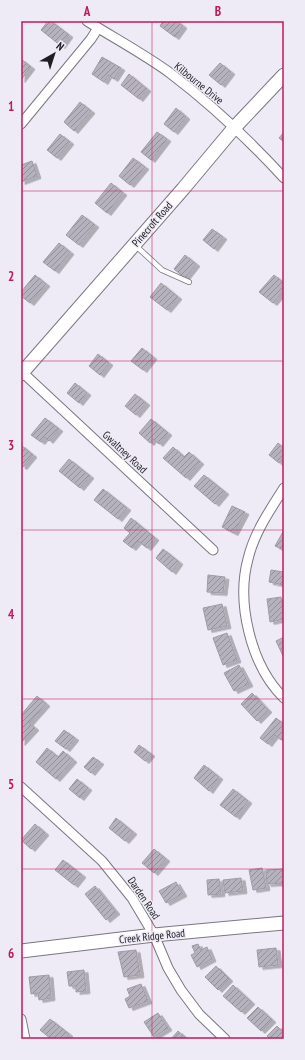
<svg xmlns="http://www.w3.org/2000/svg" width="305" height="1060" font-family="'PT Sans Narrow',sans-serif">
	<style>
		.building { fill: url(#building-hatch); stroke: #9f9ca6; filter: url(#shadow) }
		.lines { fill: none; stroke-linecap: round; stroke-linejoin: round }
		.lane-casing { stroke: #7a7781; stroke-width: 6 }
		.street-casing { stroke: #7a7781; stroke-width: 11 }
		.secondary-casing { stroke: #7a7781; stroke-width: 15 }
		.lane { stroke: #fff; stroke-width: 4.5 }
		.street { stroke: #fff; stroke-width: 9 }
		.secondary { stroke: #fff; stroke-width: 13 }
		.grid { fill: none; stroke: #c2185b; stroke-width: 1; stroke-opacity: 0.55 }
		.labels { text-anchor: middle; stroke-width: 3; stroke-linejoin: round; paint-order: stroke }
		.street-label { font-size: 11px; fill: #1f1e22; stroke: #eeebf6 }
		.neatline { fill: none; stroke: #c2185b; stroke-width: 1.5 }
		.grid-label { font-size: 13px; text-anchor: middle; font-weight: bold; fill: #c2185b }
	</style>
	<defs>
		<pattern id="building-hatch" width="6" height="6" patternUnits="userSpaceOnUse"><rect width="6" height="6" fill="#b5b2bd"/><path d="M-1 1l2-2M0 6l6-6M5 7l2-2" fill="none" stroke="#939099"/></pattern>
		<filter id="shadow"><feDropShadow dx="4" dy="2.5" stdDeviation="0" flood-color="#0004"/></filter>
	</defs>
	<rect width="100%" height="100%" fill="#eeebf6"/>
	<g class="building">
		<polygon points="48,21 51,21 69,35 61,46 41,30"/>
		<polygon points="163,21 177,21 183,26 175,37 160,26"/>
		<polygon points="102,57 121,68 114,79 108,75 104,82 92,74"/>
		<polygon points="21,59 31,67 21,80"/>
		<polygon points="220,63 231,72 221,85 209,75"/>
		<polygon points="129,74 147,89 139,99 121,85"/>
		<polygon points="80,102 91,111 74,131 64,122"/>
		<polygon points="176,108 186,117 174,132 164,124"/>
		<polygon points="157,132 167,139 151,160 141,152"/>
		<polygon points="284,132 284,142 279,138"/>
		<polygon points="60,134 70,142 57,158 47,150"/>
		<polygon points="133,158 145,167 130,185 119,176"/>
		<polygon points="32,161 37,176 21,182 21,165"/>
		<polygon points="111,183 123,193 107,213 95,203"/>
		<polygon points="82,215 95,225 79,245 66,235"/>
		<polygon points="212,229 223,237 214,249 203,240"/>
		<polygon points="59,243 70,252 55,271 43,262"/>
		<polygon points="185,255 196,264 185,278 174,269"/>
		<polygon points="35,275 46,284 30,303 21,296 21,292"/>
		<polygon points="274,275 284,283 284,290 273,303 259,292"/>
		<polygon points="161,283 178,297 167,310 150,297"/>
		<polygon points="142,348 153,357 143,370 131,361"/>
		<polygon points="98,354 109,363 100,375 89,366"/>
		<polygon points="75,383 87,393 79,403 67,393"/>
		<polygon points="135,394 146,403 136,415 125,406"/>
		<polygon points="45,418 59,429 49,441 45,437 41,442 31,435"/>
		<polygon points="151,419 168,433 159,444 153,439 150,443 139,433"/>
		<polygon points="278,443 284,448 284,457 279,463 269,455"/>
		<polygon points="21,445 33,455 23,467 21,466"/>
		<polygon points="173,447 184,457 189,452 200,462 186,478 163,458"/>
		<polygon points="69,459 90,476 80,488 59,471"/>
		<polygon points="204,475 225,492 215,504 194,486"/>
		<polygon points="103,489 127,508 118,519 94,500"/>
		<polygon points="232,506 245,512 234,533 222,527"/>
		<polygon points="131,518 155,538 147,548 138,541 132,548 123,541 130,533 124,528"/>
		<polygon points="284,530 284,550 275,546"/>
		<polygon points="163,549 179,562 172,572 156,558"/>
		<polygon points="271,570 284,572 284,585 269,582"/>
		<polygon points="208,575 225,577 223,593 207,592"/>
		<polygon points="281,597 284,619 270,622 267,599"/>
		<polygon points="222,604 227,626 208,630 203,608"/>
		<polygon points="227,633 237,660 223,665 213,638"/>
		<polygon points="284,637 284,658 276,641"/>
		<polygon points="239,665 249,684 234,691 224,673"/>
		<polygon points="252,693 268,710 257,721 241,704"/>
		<polygon points="37,696 46,704 29,723 35,728 21,743 21,715"/>
		<polygon points="276,718 284,724 284,736 281,740 275,735 268,744 260,738"/>
		<polygon points="64,730 75,738 66,749 55,741"/>
		<polygon points="139,745 151,754 145,761 134,752"/>
		<polygon points="47,748 58,757 63,751 73,760 56,779 36,762"/>
		<polygon points="93,757 100,762 91,773 84,767"/>
		<polygon points="204,765 219,777 209,791 194,778"/>
		<polygon points="77,779 88,788 80,798 69,789"/>
		<polygon points="233,789 248,801 236,817 220,805"/>
		<polygon points="116,818 133,832 125,841 109,828"/>
		<polygon points="35,824 45,833 31,849 21,840"/>
		<polygon points="154,849 166,859 154,873 142,863"/>
		<polygon points="63,860 82,875 74,885 55,870"/>
		<polygon points="262,868 266,888 253,890 249,870"/>
		<polygon points="283,869 284,883 267,884 266,870"/>
		<polygon points="241,878 243,891 225,893 223,880"/>
		<polygon points="219,879 221,894 208,895 207,880"/>
		<polygon points="176,882 183,894 166,903 159,891"/>
		<polygon points="95,886 116,912 106,920 85,894"/>
		<polygon points="198,944 201,950 207,947 212,959 197,967 191,955 195,953 192,946"/>
		<polygon points="276,948 278,965 259,967 257,950"/>
		<polygon points="136,950 140,975 124,977 118,952"/>
		<polygon points="216,966 229,979 218,990 205,977"/>
		<polygon points="84,970 86,991 76,992 76,986 69,986 67,972"/>
		<polygon points="49,975 51,998 39,1000 38,993 31,994 29,977"/>
		<polygon points="141,984 148,1001 129,1008 125,999 130,996 127,989"/>
		<polygon points="233,985 251,1002 241,1012 223,996"/>
		<polygon points="258,1007 272,1020 261,1031 247,1018"/>
		<polygon points="158,1013 168,1028 154,1037 144,1022"/>
		<polygon points="50,1019 69,1034 65,1039 51,1039 40,1030"/>
		<polygon points="277,1026 284,1033 284,1039 270,1039 267,1036"/>
		<polygon points="178,1031 187,1039 171,1039"/>
	</g>
	<g class="lines">
		<g class="lane-casing">
			<polyline id="lane" points="136,246 162,270 189,282"/>
		</g>
		<g class="street-casing">
			<g id="street">
				<path d="M87,21C114,38 144,54 170,73C211,104 249,140 284,178"/>
				<polyline points="21,124 91,39 98,28"/>
				<polyline points="21,371 213,550"/>
				<path d="M284,488C270,510 254,533 248,559C236,603 251,666 284,698"/>
				<polyline points="21,787 102,861 132,898 154,935 168,968 181,990 199,1014 225,1039"/>
				<polyline points="21,1019 25,1039"/>
			</g>
		</g>
		<g class="secondary-casing">
			<g id="secondary">
				<polyline points="21,374 183,189 234,128 284,75"/>
				<polyline points="21,951 154,935 284,923"/>
			</g>
		</g>
		<use href="#lane" class="lane"/>
		<use href="#street" class="street"/>
		<use href="#secondary" class="secondary"/>
	</g>
	<path class="grid" d="M152,21V1039M21,191H284M21,361H284M21,530H284M21,699H284M21,869H284"/>
	<g class="labels">
		<g class="street-label">
			<text transform="translate(199 83) rotate(39)" y="4">Kilbourne Drive</text>
			<text transform="translate(152 224) rotate(-49)" y="4">Pinecroft Road</text>
			<text transform="translate(125 452) rotate(43)" y="4">Gwaltney Road</text>
			<text transform="translate(144 898) rotate(56)" y="4">Darden Road</text>
			<text transform="translate(152 936) rotate(-6)" y="4">Creek Ridge Road</text>
		</g>
	</g>
	<rect width="305" height="1060" fill="none" stroke="#eeebf6" stroke-width="44"/>
	<g transform="translate(54 54) rotate(39)" stroke="#eeebf6" stroke-width="3" paint-order="stroke">
	<path d="M0-3L7 15L0 10L-7 15Z" fill="#1f1e22"/>
	<text y="-6" font-size="11" font-weight="bold" text-anchor="middle" fill="#1f1e22">N</text>
	</g>
	<rect x="22" y="22" width="261" height="1016" class="neatline"/>
	<g class="grid-label">
		<text x="87" y="16">A</text>
		<text x="218" y="16">B</text>
		<text x="11" y="111">1</text>
		<text x="11" y="281">2</text>
		<text x="11" y="450">3</text>
		<text x="11" y="619">4</text>
		<text x="11" y="789">5</text>
		<text x="11" y="958">6</text>
	</g>
</svg>
